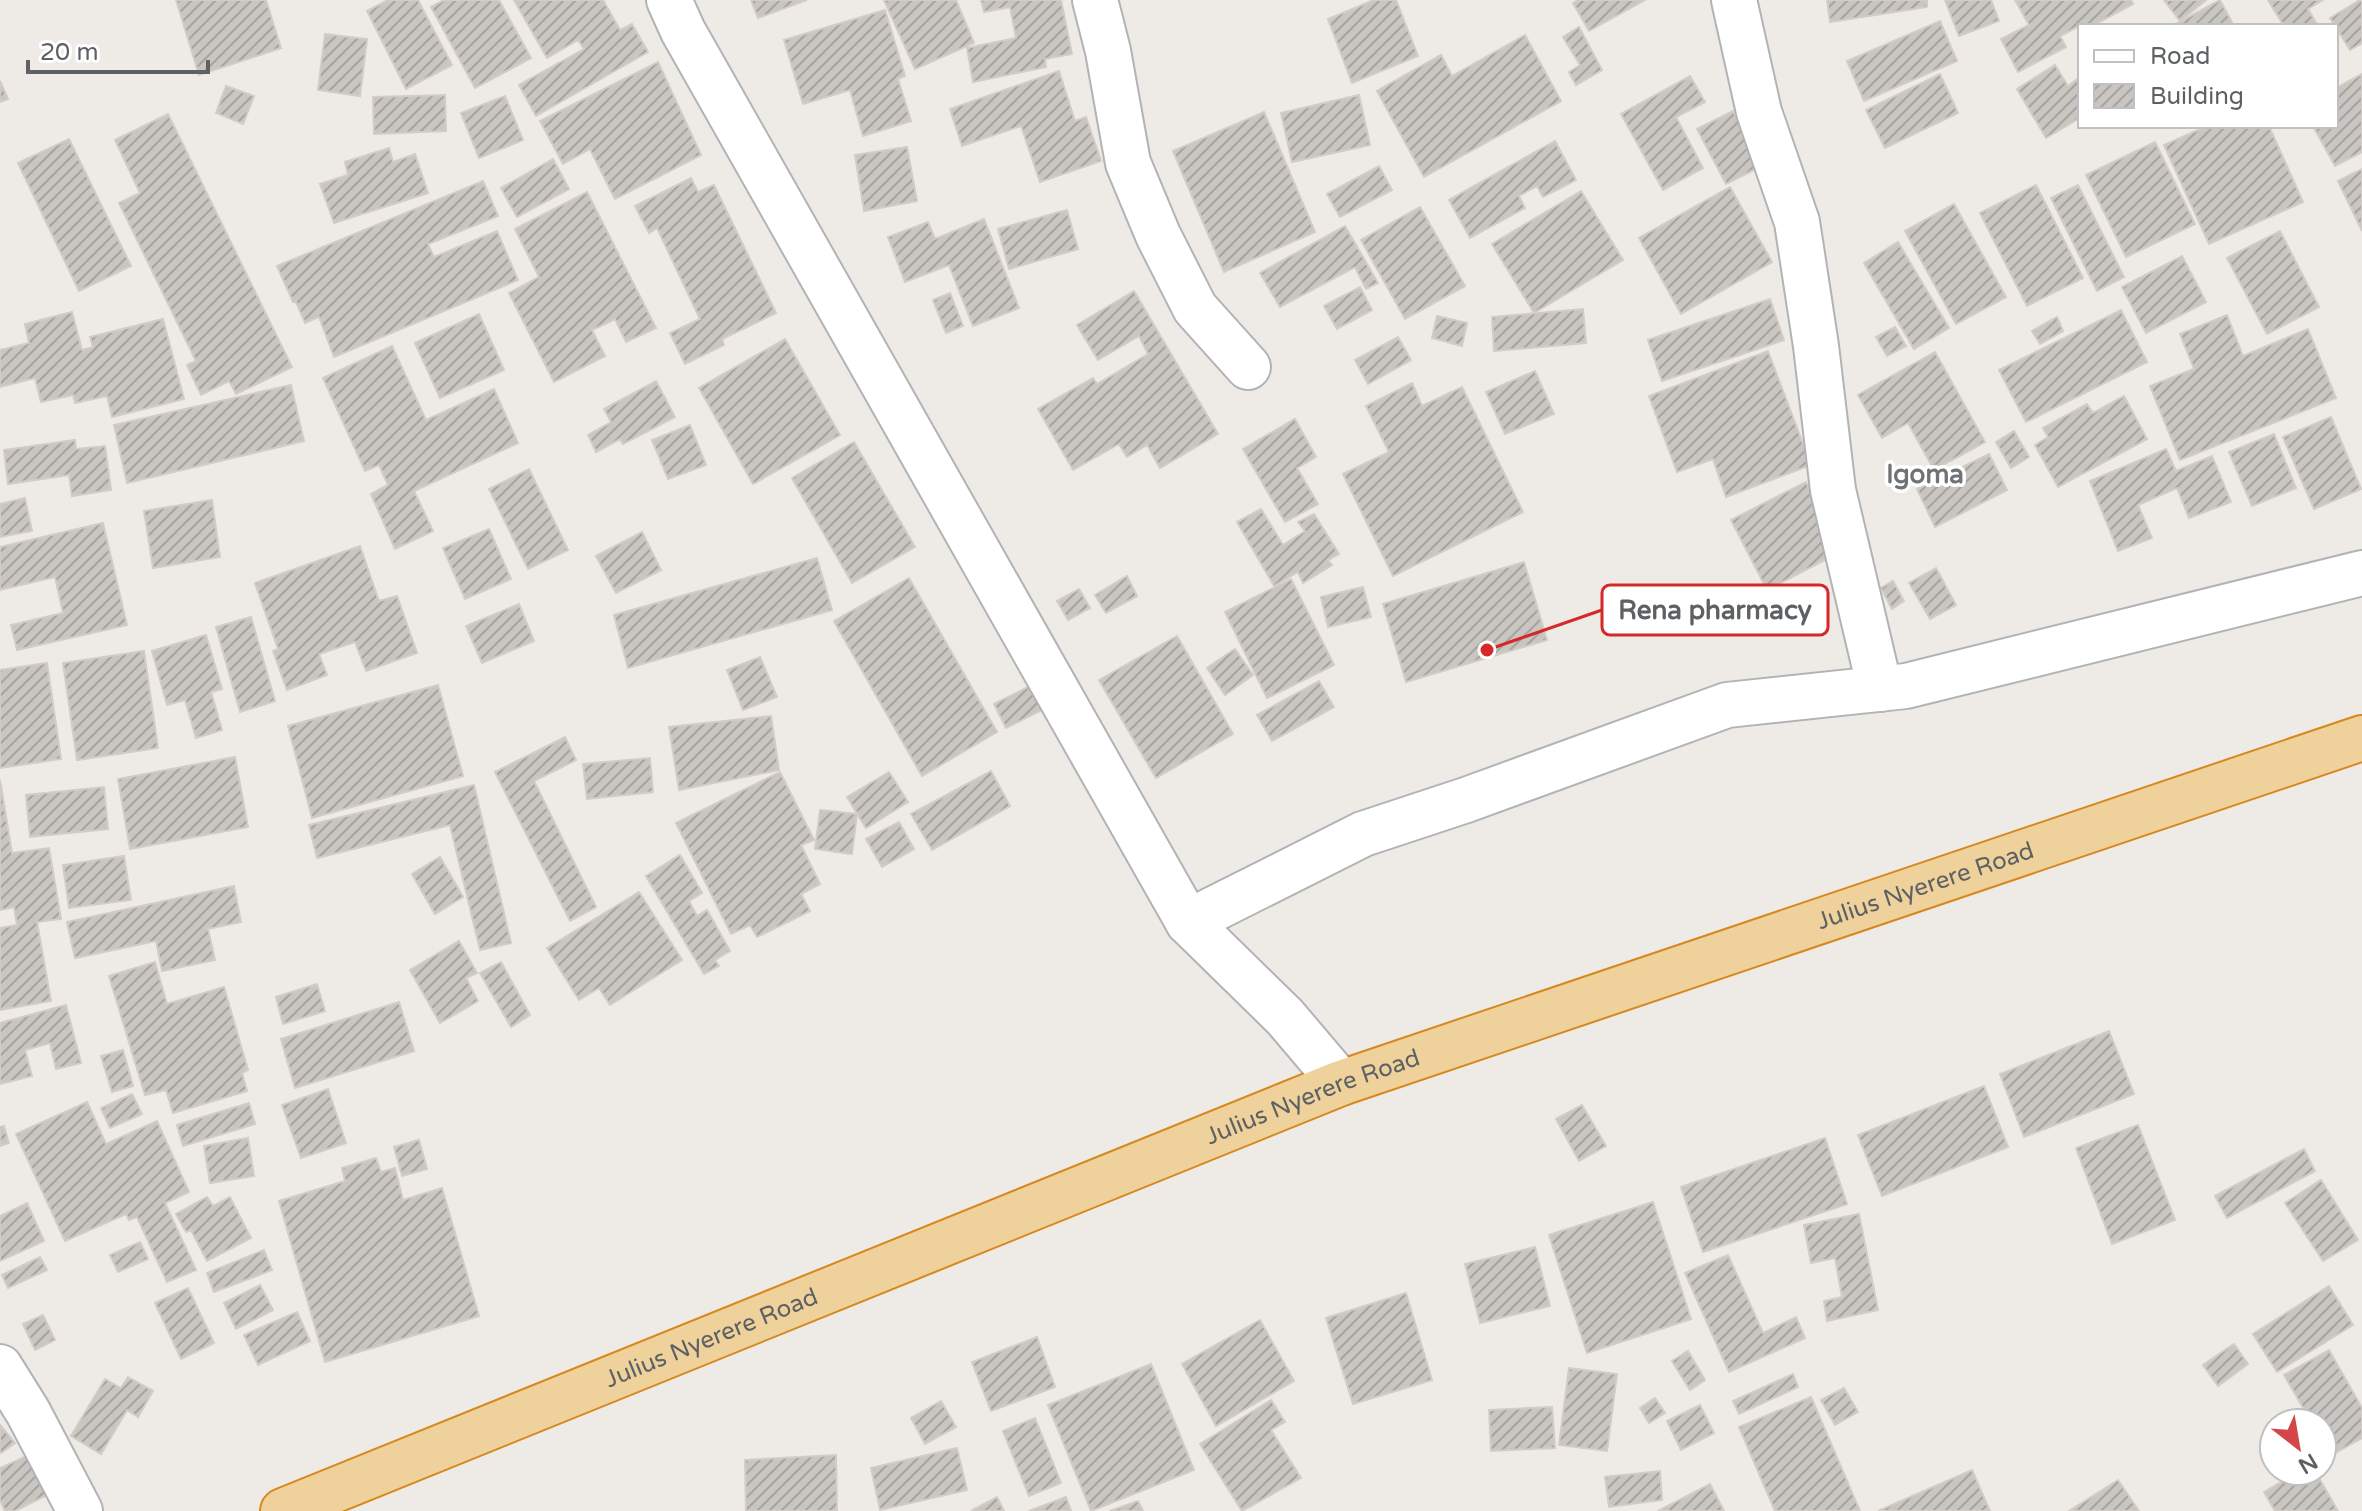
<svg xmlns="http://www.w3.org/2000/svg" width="2362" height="1511" font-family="'Varela Round',sans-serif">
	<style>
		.building { fill: url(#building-hatch); stroke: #d2ccc5; stroke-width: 2 }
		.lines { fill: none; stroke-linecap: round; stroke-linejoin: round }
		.street-casing { stroke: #b1b3b6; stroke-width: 48 }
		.highway-casing { stroke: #d6881e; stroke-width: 48 }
		.street { stroke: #fff; stroke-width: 44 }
		.highway { stroke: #efd19b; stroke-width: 44 }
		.labels { text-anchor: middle; stroke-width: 7; stroke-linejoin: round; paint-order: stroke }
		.street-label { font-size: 24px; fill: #5d6164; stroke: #fff }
		.neighbourhood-label { font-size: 26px; font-weight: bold; fill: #6f7376; stroke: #fff }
		.leader { fill: none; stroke: #d62828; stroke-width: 3 }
		.callout-dot { fill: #d62828; stroke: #fff; stroke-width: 3 }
		.callout { fill: #fff; stroke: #d62828; stroke-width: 3 }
		.callout-label { font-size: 26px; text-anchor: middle; font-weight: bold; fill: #5d6164 }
	</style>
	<defs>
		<pattern id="building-hatch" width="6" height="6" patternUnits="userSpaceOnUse" patternTransform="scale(2)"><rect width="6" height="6" fill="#c9c6c2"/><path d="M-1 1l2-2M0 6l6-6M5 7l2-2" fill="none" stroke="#a6a4a1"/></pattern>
	</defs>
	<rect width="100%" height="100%" fill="#eeebe6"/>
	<g class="building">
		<polygon points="176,0 266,0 281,48 199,75"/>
		<polygon points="388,0 418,0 452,65 406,89 367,11"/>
		<polygon points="444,0 499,0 531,58 475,88 431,7"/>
		<polygon points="514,0 603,0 620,30 632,24 648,52 536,116 519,85 584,49 578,40 547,58"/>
		<polygon points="751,0 807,0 758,18"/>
		<polygon points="884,0 956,0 974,43 915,69"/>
		<polygon points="981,0 1061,0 1072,54 1045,59 1046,67 973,82 967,48 1016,38 1010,7 984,12"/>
		<polygon points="1374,0 1396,0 1418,56 1352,83 1328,19"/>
		<polygon points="1578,0 1645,0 1589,31 1573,3"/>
		<polygon points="1827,0 1927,0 1927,7 1830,22"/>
		<polygon points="1945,0 1991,0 1999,21 1959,36"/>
		<polygon points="2015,0 2131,0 2133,4 2092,26 2081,25 2060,36 2066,47 2018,72 2001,39 2029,25"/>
		<polygon points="2164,0 2206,0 2180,21"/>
		<polygon points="2220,0 2234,26 2172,26"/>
		<polygon points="2268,0 2323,0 2308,9 2318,26 2284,26"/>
		<polygon points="2360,0 2362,0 2362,43 2350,50 2330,18"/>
		<polygon points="885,10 905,76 898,79 911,121 863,136 850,90 803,104 784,40"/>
		<polygon points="1940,21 1957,61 1864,101 1847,61"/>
		<polygon points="1579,27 1602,70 1576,85 1569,72 1580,65 1563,37"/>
		<polygon points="325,34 367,39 360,96 318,90"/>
		<polygon points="1525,35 1561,101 1424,177 1377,91 1441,55 1452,76"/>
		<polygon points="658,62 701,155 615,199 590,149 563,164 540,121"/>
		<polygon points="2055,65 2068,86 2080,77 2080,118 2046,138 2017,89"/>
		<polygon points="1059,71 1075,121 1086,117 1101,161 1040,182 1021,126 962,146 950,109"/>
		<polygon points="1940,74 1958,113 1885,148 1866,110"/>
		<polygon points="2362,74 2362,152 2335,166 2313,126 2336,126 2336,88"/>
		<polygon points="1690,76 1705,102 1676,117 1703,168 1663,190 1621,114"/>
		<polygon points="0,81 8,99 0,102"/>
		<polygon points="226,86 254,96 243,124 216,113"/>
		<polygon points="445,95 446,131 374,134 373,97"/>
		<polygon points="1359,95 1370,145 1292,162 1281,113"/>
		<polygon points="505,96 523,140 479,158 461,113"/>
		<polygon points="1733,111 1762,166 1726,184 1697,129"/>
		<polygon points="1264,112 1315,232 1224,272 1173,151"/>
		<polygon points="168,114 292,367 236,394 229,381 201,395 187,365 196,361 119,203 140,193 115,140"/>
		<polygon points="2207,126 2269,126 2303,202 2209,244 2164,145"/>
		<polygon points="69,139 131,266 79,291 18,163"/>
		<polygon points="1555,141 1576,180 1543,197 1537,186 1519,196 1525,208 1470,238 1449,200"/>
		<polygon points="2155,142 2195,224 2126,257 2086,175"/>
		<polygon points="907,147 917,201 864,211 855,155"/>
		<polygon points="389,148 393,162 415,154 428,193 334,223 320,184 348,175 345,162"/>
		<polygon points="553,159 569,189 517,217 501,188"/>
		<polygon points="1379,166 1392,190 1340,217 1327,194"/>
		<polygon points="2362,169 2362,231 2338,181"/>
		<polygon points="691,178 698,192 714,185 776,313 722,339 724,345 685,364 670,333 700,319 657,228 649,233 635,206"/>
		<polygon points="483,181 498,216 428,244 434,257 497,231 518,280 334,357 319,317 305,323 296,302 293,302 277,266"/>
		<polygon points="2036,185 2083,278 2027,306 1980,213"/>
		<polygon points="2078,185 2124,277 2097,291 2051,198"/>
		<polygon points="1730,187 1772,262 1681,314 1639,238"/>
		<polygon points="1581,191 1623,260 1534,313 1492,244"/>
		<polygon points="587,192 656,328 626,342 615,319 592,330 605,356 554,382 509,293 539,277 515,229"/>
		<polygon points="1954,204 2006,297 1956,324 1905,231"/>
		<polygon points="1420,207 1465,286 1405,319 1361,240"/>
		<polygon points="1067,210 1078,249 1009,269 998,229"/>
		<polygon points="984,219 1019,308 973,326 949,265 905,282 888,237 928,222 935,239"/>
		<polygon points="1345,226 1378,283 1366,289 1355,267 1280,307 1260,273"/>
		<polygon points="2280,231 2319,307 2267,334 2227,258"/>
		<polygon points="1898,242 1949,328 1914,349 1864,263"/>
		<polygon points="2182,256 2206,302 2146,333 2122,287"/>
		<polygon points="1360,287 1372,310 1337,329 1324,306"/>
		<polygon points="1134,291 1218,434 1160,468 1147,445 1127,457 1119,444 1073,470 1038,409 1093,378 1097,384 1148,354 1139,336 1098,360 1077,325"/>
		<polygon points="950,293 963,326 946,333 933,300"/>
		<polygon points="1770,299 1784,340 1662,381 1648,340"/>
		<polygon points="1583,309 1586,343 1494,351 1492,317"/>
		<polygon points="2121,310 2147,362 2026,422 1999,370"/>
		<polygon points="72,312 82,350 93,347 90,337 163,319 184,399 112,417 107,396 75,403 73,395 41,402 35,378 0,387 0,350 29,343 25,324"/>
		<polygon points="479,314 504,370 440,398 415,343"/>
		<polygon points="2227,315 2243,356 2308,329 2336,398 2180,460 2150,386 2194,369 2180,334"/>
		<polygon points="1437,316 1467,323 1462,346 1432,338"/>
		<polygon points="2057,317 2063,331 2040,344 2032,331"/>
		<polygon points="1895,327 1906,346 1887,356 1876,337"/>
		<polygon points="1398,337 1411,360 1368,384 1355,360"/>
		<polygon points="785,339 840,435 753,484 699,388"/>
		<polygon points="392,346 426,420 494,389 518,443 414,491 433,531 395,549 371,494 388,485 379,465 365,471 323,378"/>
		<polygon points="1768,351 1811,465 1726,497 1713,459 1677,472 1649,396"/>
		<polygon points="1935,352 1985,442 1934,470 1908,423 1882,438 1858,395"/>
		<polygon points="1535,371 1554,414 1505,434 1486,392"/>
		<polygon points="656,381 675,417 623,444 620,439 596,452 588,435 611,422 604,409"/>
		<polygon points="1412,383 1422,406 1462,387 1523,512 1393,576 1343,474 1389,452 1366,406"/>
		<polygon points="291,385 304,441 127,483 114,425"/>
		<polygon points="2124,396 2147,439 2058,487 2035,445 2048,437 2043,428 2087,404 2093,413"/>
		<polygon points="2331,417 2361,489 2314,509 2283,437"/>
		<polygon points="1295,419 1316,457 1297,468 1318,504 1285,522 1243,449"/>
		<polygon points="690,425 706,465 668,479 652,440"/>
		<polygon points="2014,431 2029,457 2011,468 1996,442"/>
		<polygon points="2274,434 2296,488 2252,506 2229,452"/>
		<polygon points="75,440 76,449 105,446 111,490 72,496 69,475 8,484 4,450"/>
		<polygon points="854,442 915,547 852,583 792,478"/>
		<polygon points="2166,449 2176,471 2212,456 2231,502 2189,518 2177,488 2138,505 2152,538 2118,551 2090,481"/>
		<polygon points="1989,454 2007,490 1935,527 1917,489"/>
		<polygon points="529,469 568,550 528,569 489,489"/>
		<polygon points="1806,482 1842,551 1767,590 1731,520"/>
		<polygon points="25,498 32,531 0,537 0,504"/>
		<polygon points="212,500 220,557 153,568 144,511"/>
		<polygon points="1261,509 1283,545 1305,531 1298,522 1314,514 1339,554 1328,560 1332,565 1303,583 1298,572 1274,586 1237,522"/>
		<polygon points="103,523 127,625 17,650 11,625 63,613 55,577 0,590 0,547"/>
		<polygon points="489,529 511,579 465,599 443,548"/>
		<polygon points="642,532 661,570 616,593 596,556"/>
		<polygon points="360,546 379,601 397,596 417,653 366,671 355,642 319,654 327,675 287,690 273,651 278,649 255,583"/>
		<polygon points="817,558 832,610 628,668 614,615"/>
		<polygon points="1524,562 1547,640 1406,682 1383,604"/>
		<polygon points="1936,568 1956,605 1930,619 1909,583"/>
		<polygon points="1127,576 1137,596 1106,613 1095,595"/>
		<polygon points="909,578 997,732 922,776 834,621"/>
		<polygon points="1291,579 1334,665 1267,698 1225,612"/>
		<polygon points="1893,581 1904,601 1892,609 1881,588"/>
		<polygon points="1363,587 1371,617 1328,627 1321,597"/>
		<polygon points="1079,589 1090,608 1068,620 1057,601"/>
		<polygon points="519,604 534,641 482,663 466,626"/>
		<polygon points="251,617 275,701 240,712 216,627"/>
		<polygon points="206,635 222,689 211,692 222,730 196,738 185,700 167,705 152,651"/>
		<polygon points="1177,636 1233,734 1156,778 1099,680"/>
		<polygon points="1235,649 1253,675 1225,695 1207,668"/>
		<polygon points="144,651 158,748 77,760 63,663"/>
		<polygon points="760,657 777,697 743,710 727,670"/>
		<polygon points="47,663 61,759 0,768 0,670"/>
		<polygon points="1319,681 1334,707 1272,741 1257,715"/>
		<polygon points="438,685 463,776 312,818 288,726"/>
		<polygon points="1032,685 1044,709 1006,728 994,704"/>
		<polygon points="771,716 779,770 679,790 669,727"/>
		<polygon points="565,737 576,760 534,781 596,907 570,921 495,772"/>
		<polygon points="235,757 248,827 130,849 118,779"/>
		<polygon points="650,758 653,792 587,799 583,764"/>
		<polygon points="991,771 1010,806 932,850 911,814"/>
		<polygon points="780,772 814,840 801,845 820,884 801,894 810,911 757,937 750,925 731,934 676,823"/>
		<polygon points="889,772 908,802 866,828 847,797"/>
		<polygon points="0,780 12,853 49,848 61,919 37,922 51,1001 0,1010 0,928 17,925 14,907 0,910"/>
		<polygon points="474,785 511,943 480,950 450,825 317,858 309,825"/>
		<polygon points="104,787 108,829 30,837 26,795"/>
		<polygon points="820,810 857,814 852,854 815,849"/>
		<polygon points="899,822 914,849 882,867 866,839"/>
		<polygon points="680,855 702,893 689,901 697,916 707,910 730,951 715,960 719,966 704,974 646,876"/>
		<polygon points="124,856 131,900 69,908 63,865"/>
		<polygon points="440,857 463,897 435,914 412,874"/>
		<polygon points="234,886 241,922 208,929 215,960 162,971 156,941 75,958 67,922"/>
		<polygon points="639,892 682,960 610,1005 599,988 579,1000 547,948"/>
		<polygon points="459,941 477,973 466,978 478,1001 440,1023 410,970"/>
		<polygon points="155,962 167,1004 224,987 248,1070 242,1073 247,1091 173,1113 166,1090 145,1095 109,976"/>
		<polygon points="501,962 530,1015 511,1027 480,973"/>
		<polygon points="317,984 325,1011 283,1024 276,997"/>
		<polygon points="399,1002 414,1051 295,1088 281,1039"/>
		<polygon points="66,1005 81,1063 56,1069 50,1043 25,1050 32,1076 0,1084 0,1023"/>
		<polygon points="2109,1031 2134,1094 2024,1137 2000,1074"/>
		<polygon points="123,1050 133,1086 112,1092 101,1056"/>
		<polygon points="1984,1086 2008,1147 1882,1196 1858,1135"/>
		<polygon points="328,1089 346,1143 301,1158 282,1105"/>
		<polygon points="132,1094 142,1114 110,1128 101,1108"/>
		<polygon points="87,1102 106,1144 157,1121 189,1192 165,1203 196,1270 167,1282 137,1217 129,1220 126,1214 65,1241 16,1134"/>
		<polygon points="249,1103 255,1124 183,1146 177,1125"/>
		<polygon points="1582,1105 1606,1146 1579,1161 1556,1119"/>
		<polygon points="2138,1125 2175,1220 2112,1244 2076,1148"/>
		<polygon points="4,1126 9,1143 0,1146 0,1127"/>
		<polygon points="248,1138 254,1176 210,1183 204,1146"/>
		<polygon points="1825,1138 1847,1204 1703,1252 1681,1187"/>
		<polygon points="419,1140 427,1169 402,1176 394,1147"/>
		<polygon points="2304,1149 2315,1171 2227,1218 2215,1196"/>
		<polygon points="376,1158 381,1172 395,1168 403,1200 442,1188 479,1316 325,1362 279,1201 345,1181 342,1168"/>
		<polygon points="2321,1180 2358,1240 2323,1261 2285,1203"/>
		<polygon points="207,1197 213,1206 230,1197 251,1238 207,1261 191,1230 186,1232 176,1214"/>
		<polygon points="1653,1202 1691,1319 1587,1353 1549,1235"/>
		<polygon points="27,1203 44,1241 0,1261 0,1216"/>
		<polygon points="1859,1214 1878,1310 1827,1321 1824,1301 1842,1297 1835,1258 1811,1263 1804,1225"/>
		<polygon points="140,1242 148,1259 118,1272 110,1255"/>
		<polygon points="1535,1247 1550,1306 1480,1323 1465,1264"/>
		<polygon points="264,1250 272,1270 214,1292 207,1273"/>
		<polygon points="1728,1255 1763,1333 1796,1317 1805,1338 1729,1372 1685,1273"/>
		<polygon points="40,1257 47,1270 8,1288 2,1275"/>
		<polygon points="260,1285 273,1310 236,1329 224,1303"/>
		<polygon points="2329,1286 2353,1325 2277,1372 2253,1334"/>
		<polygon points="188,1288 214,1343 181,1359 155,1303"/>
		<polygon points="1406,1293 1432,1380 1353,1404 1326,1318"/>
		<polygon points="297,1312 310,1341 258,1365 244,1335"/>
		<polygon points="43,1315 55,1340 35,1350 23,1324"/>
		<polygon points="1260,1320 1294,1381 1216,1426 1182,1364"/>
		<polygon points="1037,1337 1055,1387 991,1411 972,1362"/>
		<polygon points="2234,1344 2248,1364 2218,1386 2203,1365"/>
		<polygon points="2329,1350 2362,1408 2362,1438 2330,1456 2322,1441 2322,1423 2312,1423 2284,1375"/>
		<polygon points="1688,1351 1705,1380 1690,1390 1672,1361"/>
		<polygon points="1151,1364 1194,1470 1091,1511 1048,1405"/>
		<polygon points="1569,1368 1617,1374 1607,1451 1559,1445"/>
		<polygon points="1793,1374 1798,1387 1739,1414 1733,1401"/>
		<polygon points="128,1377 153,1391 138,1417 127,1410 101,1454 71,1436 105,1379 121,1388"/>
		<polygon points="1844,1388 1858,1412 1835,1425 1821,1400"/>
		<polygon points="1811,1397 1860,1511 1775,1511 1739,1427"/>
		<polygon points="1655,1398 1665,1413 1649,1423 1640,1408"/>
		<polygon points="1271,1400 1285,1422 1271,1430 1301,1478 1242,1511 1200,1444"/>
		<polygon points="941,1401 956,1427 925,1444 911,1418"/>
		<polygon points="1700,1405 1714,1433 1681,1450 1667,1421"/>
		<polygon points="1552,1407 1555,1448 1491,1451 1489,1410"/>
		<polygon points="1035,1418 1061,1483 1029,1496 1003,1431"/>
		<polygon points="0,1425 15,1443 1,1453 0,1452"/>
		<polygon points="957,1448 967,1490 880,1510 871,1468"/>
		<polygon points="33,1453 51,1493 15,1511 5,1511 0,1500 0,1468"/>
		<polygon points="836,1455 837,1511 746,1511 745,1460"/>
		<polygon points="1972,1470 1990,1511 1878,1511"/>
		<polygon points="1660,1471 1662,1500 1609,1507 1605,1477"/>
		<polygon points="2300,1471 2315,1471 2338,1511 2275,1511 2264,1492"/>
		<polygon points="2118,1480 2139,1511 2069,1511"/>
		<polygon points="1710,1484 1724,1511 1658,1511"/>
		<polygon points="997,1497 1004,1511 971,1511"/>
		<polygon points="1066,1497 1071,1511 1029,1511"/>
		<polygon points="1138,1501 1143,1511 1110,1511"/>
	</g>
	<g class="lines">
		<g class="street-casing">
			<g id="street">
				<polyline points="669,0 683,31 1188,922 1285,1017 1341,1083"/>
				<polyline points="1095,0 1108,51 1128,163 1158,235 1195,308 1248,367"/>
				<polyline points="1734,0 1759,112 1797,222 1816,346 1833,490 1880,689"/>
				<polyline points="1188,922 1363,834 1466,800 1727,705 1906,686 2362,573"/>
				<polyline points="0,1367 28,1412 80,1511"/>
			</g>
		</g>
		<g class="highway-casing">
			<g id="highway">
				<path id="s1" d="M283,1511L1341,1083L2362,738"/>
			</g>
		</g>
		<use href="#street" class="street"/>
		<use href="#highway" class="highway"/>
	</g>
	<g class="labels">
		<g class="street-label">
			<text dy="8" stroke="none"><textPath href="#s1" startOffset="1758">Julius Nyerere Road</textPath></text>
			<text dy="8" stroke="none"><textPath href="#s1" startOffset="1110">Julius Nyerere Road</textPath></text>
			<text dy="8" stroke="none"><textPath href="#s1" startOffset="462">Julius Nyerere Road</textPath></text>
		</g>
		<g class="neighbourhood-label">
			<text x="1925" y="483">Igoma</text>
		</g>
	</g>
	<path class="leader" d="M1487 650L1602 610"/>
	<circle class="callout-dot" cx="1487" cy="650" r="8"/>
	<rect class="callout" x="1602" y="585" width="226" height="50" rx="8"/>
	<g class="callout-label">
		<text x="1715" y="619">Rena pharmacy</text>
	</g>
	<rect x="2078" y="24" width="260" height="104" fill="#ffffff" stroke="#bec0c1" stroke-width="2"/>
	<rect x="2094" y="50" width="40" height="12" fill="#ffffff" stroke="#bec0c1" stroke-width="2"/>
	<text x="2150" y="64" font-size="24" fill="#5d6164">Road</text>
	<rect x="2094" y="84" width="40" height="24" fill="url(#building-hatch)" stroke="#bec0c1" stroke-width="2"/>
	<text x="2150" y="104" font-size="24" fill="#5d6164">Building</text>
	<g transform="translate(2298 1447) rotate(149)"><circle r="38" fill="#ffffff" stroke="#bec0c1" stroke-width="2"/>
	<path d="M0-6L14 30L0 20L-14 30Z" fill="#d3474b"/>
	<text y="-12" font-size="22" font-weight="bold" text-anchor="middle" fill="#5d6164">N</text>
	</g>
	<path d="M28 60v12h180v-12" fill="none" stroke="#5d6164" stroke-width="4"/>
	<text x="40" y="60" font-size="24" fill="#5d6164" stroke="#ffffff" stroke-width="6" paint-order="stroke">20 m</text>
</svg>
